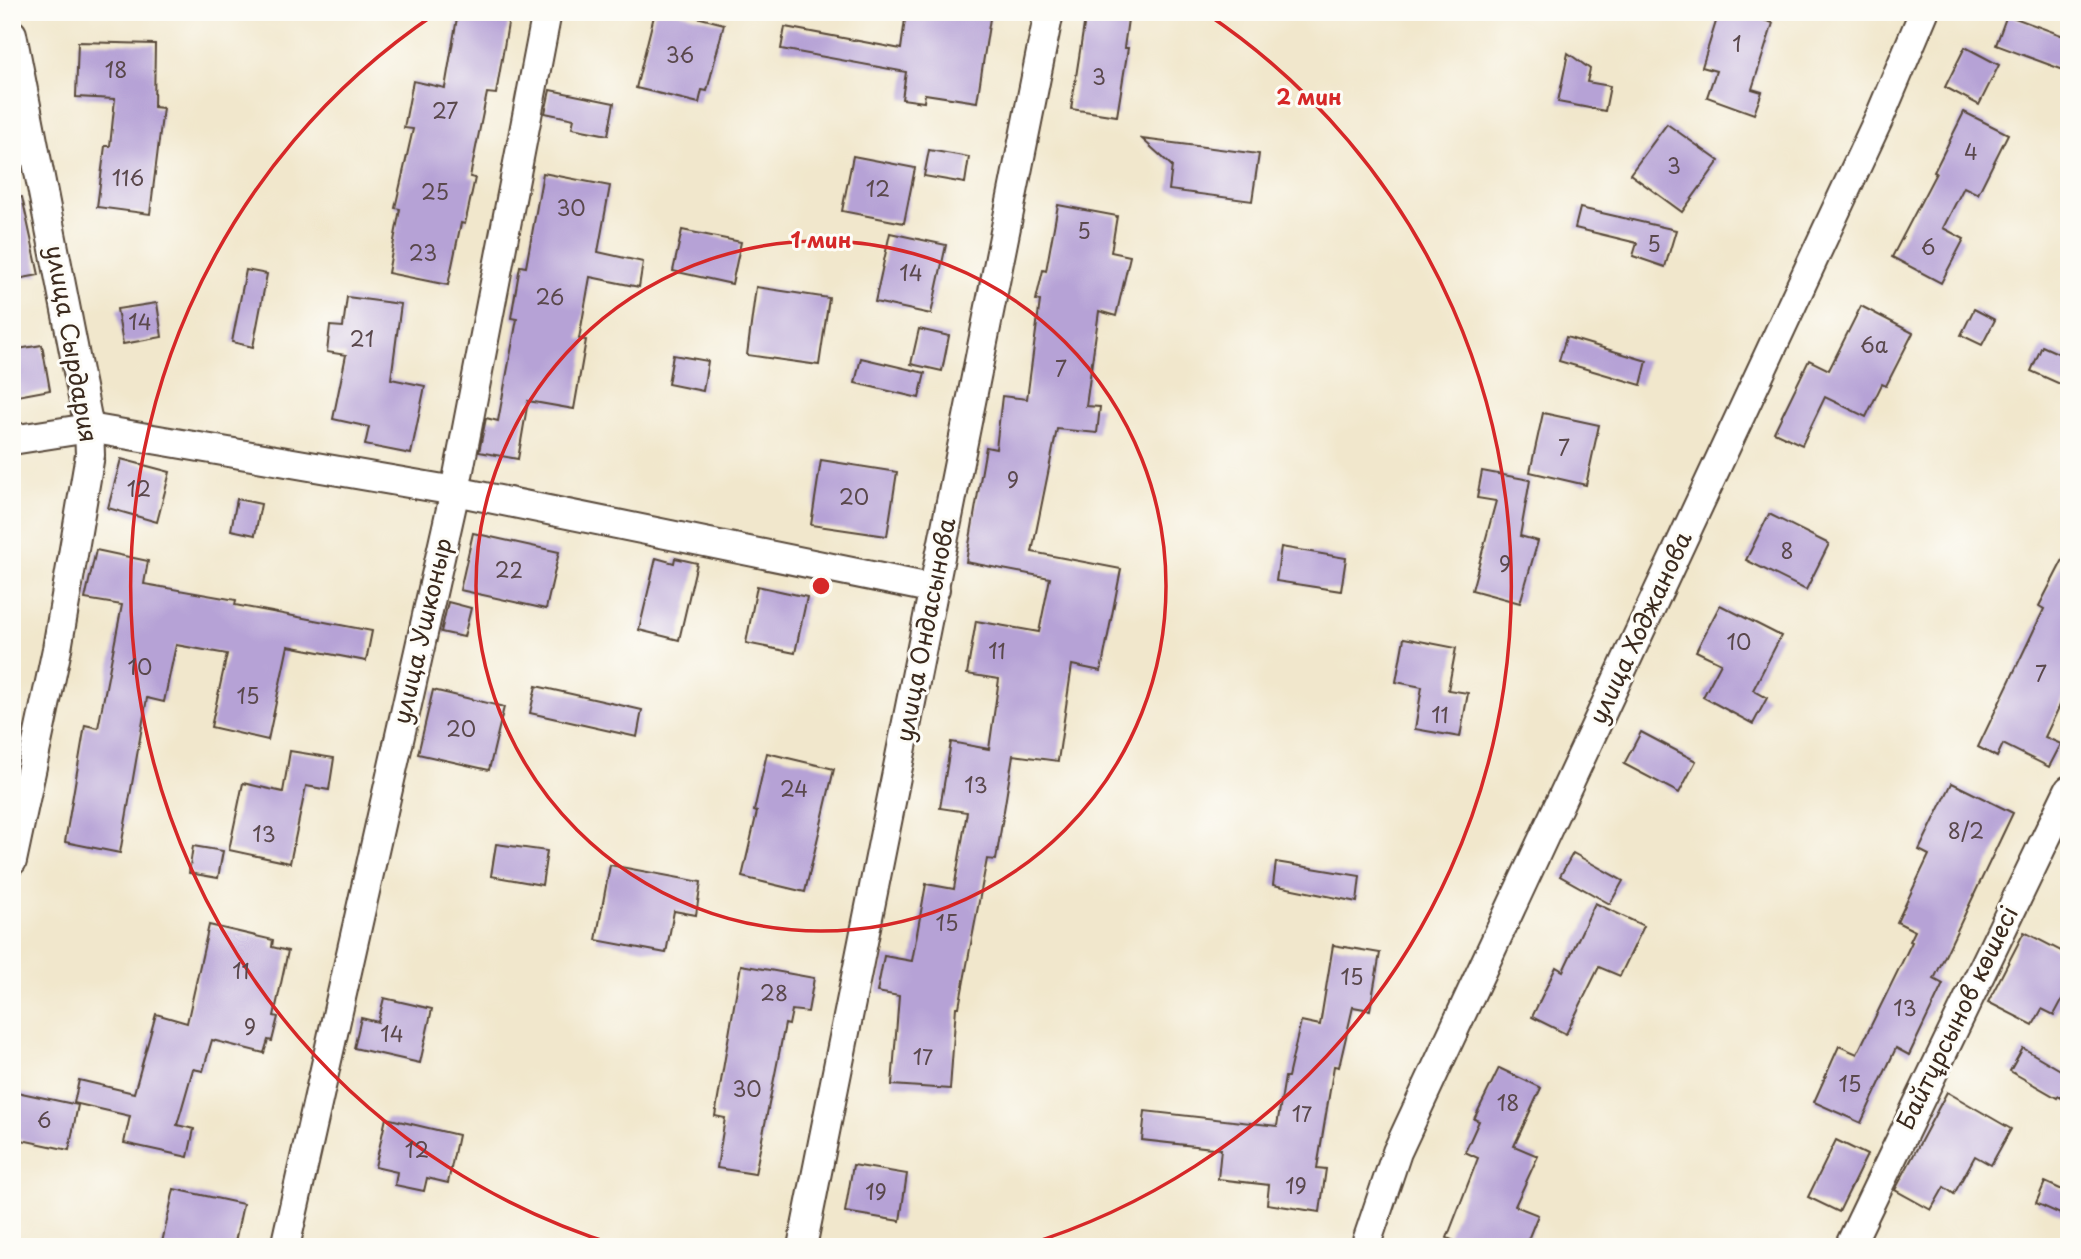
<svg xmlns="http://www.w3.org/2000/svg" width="2081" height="1259" font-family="'Playpen Sans',sans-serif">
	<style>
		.building { fill: #b6a2d6 }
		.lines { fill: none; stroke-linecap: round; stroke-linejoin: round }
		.minor-casing { stroke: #564638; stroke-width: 32 }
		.minor { stroke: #fff; stroke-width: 28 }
		.ring { fill: none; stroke: #d62828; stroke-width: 3.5 }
		.labels { text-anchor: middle; stroke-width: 6; stroke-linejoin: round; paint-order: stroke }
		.number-label { font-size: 21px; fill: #5a484c }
		.street-label { font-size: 24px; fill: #3b2a1e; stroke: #fdfcf7 }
		.centre { fill: #d62828; stroke: #fdfcf7; stroke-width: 3.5 }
		.ring-label { font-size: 21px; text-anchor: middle; font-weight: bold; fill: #d62828; stroke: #fdfcf7; stroke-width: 6; stroke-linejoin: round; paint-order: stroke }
	</style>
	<rect width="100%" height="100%" fill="#fdfcf7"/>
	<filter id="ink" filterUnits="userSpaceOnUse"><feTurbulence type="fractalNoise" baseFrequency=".0143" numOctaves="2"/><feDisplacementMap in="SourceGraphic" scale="14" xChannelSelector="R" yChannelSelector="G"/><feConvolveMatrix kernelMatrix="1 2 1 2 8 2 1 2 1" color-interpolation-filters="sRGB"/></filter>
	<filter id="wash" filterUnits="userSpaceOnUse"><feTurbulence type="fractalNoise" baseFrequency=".00686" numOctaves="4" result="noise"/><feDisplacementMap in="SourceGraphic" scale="28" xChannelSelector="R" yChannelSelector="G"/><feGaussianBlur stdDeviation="1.57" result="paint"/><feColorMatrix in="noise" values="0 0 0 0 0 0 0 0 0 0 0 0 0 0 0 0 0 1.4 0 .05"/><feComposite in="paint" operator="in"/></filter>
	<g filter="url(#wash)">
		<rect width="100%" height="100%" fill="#f1e7cc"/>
		<g id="blocks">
			<g class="building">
				<polygon points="458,12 510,12 496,94 487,93 470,177 475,178 465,224 461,223 448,285 388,273 400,209 395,208 413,129 404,128 413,81 445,88"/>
				<polygon points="655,12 677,12 724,24 707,91 702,90 699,103 636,88"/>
				<polygon points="906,12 991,12 977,102 925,94 924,102 902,99 906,72 781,49 785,27 901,49"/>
				<polygon points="1086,12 1129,12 1124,48 1128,48 1117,116 1071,109"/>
				<polygon points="1719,12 1738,12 1773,23 1752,89 1762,92 1754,114 1707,97 1716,71 1702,67"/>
				<polygon points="2007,15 2069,38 2069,72 1996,45"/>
				<polygon points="78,42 155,44 154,107 163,108 150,214 97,207 105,146 110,146 115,99 76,97"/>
				<polygon points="1965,47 1999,65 1979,105 1945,87"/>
				<polygon points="1568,53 1590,69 1587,82 1610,86 1605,111 1558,102"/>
				<polygon points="550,90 614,103 608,135 572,128 574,119 545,113"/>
				<polygon points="1964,112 2008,134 1978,194 1964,187 1943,228 1964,239 1941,283 1892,257 1936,173 1934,172"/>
				<polygon points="1667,124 1719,161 1682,212 1630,174"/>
				<polygon points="1142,139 1259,154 1252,201 1169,190 1172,166"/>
				<polygon points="929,150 969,157 965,183 924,176"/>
				<polygon points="853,156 915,168 904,223 842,211"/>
				<polygon points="543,173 610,186 598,252 643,262 639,287 590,277 579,339 586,340 574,409 528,401 518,459 479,452 486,418 498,421 517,319 511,318 520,266 526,267"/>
				<polygon points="22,197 39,275 12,280 12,198"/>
				<polygon points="1058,205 1117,216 1111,252 1130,256 1116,316 1099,311 1086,406 1100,407 1097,433 1057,429 1032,552 1121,569 1101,671 1072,665 1058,761 1013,755 996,860 987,859 959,1007 956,1007 950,1089 892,1085 899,996 877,992 884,956 912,961 926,884 954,889 967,812 940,808 951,742 989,749 999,679 967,674 976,621 1039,632 1050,578 966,562 986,447 996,449 1002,396 1027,399 1040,301 1036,300 1043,270 1046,271"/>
				<polygon points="1580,208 1676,230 1665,267 1633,256 1637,243 1575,228"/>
				<polygon points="682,230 741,242 732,284 673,271"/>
				<polygon points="890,233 946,245 931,314 875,302"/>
				<polygon points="246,270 267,274 253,347 232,342"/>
				<polygon points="756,287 829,298 819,365 747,355"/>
				<polygon points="347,297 401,304 391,379 425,386 411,454 365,445 369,427 333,419 346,355 327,352 330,326 343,327"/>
				<polygon points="157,303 162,337 123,344 117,309"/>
				<polygon points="1861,306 1913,333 1886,386 1882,384 1866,417 1825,397 1802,445 1774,432 1809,360 1829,370"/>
				<polygon points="1974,309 1995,320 1982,345 1961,335"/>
				<polygon points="919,329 949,336 942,371 911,364"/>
				<polygon points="1566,337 1647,361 1641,385 1559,361"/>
				<polygon points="42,345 50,390 12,397 12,350"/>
				<polygon points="2042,346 2069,358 2069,388 2031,371"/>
				<polygon points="673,355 708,361 703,391 668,384"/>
				<polygon points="861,358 925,373 919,398 855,383"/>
				<polygon points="1543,413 1599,425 1586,485 1530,472"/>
				<polygon points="121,459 170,472 157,522 108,508"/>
				<polygon points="821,460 897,472 887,536 811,525"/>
				<polygon points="1482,471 1530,480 1520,536 1538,541 1520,603 1472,590 1496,501 1477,498"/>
				<polygon points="237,499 261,504 255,535 231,530"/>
				<polygon points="1769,514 1829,544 1806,590 1746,560"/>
				<polygon points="473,533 559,552 546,609 460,590"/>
				<polygon points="1281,547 1346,558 1341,591 1276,581"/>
				<polygon points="2069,548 2069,686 2045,737 2061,744 2049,767 2003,744 1997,757 1978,747 2044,609 2039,606"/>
				<polygon points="96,550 148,561 144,584 236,600 235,605 372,631 366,661 288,646 268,740 211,727 227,654 176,645 164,702 147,698 120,853 65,842 85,725 98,728 122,605 85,599"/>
				<polygon points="656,558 674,563 675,558 697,563 679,640 639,630"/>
				<polygon points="757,586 807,597 795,653 746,643"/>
				<polygon points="448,602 471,608 464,637 441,632"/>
				<polygon points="1720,605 1781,636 1753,690 1767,698 1753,724 1703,697 1721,663 1696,651"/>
				<polygon points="1404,638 1456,648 1448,690 1468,693 1460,737 1415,729 1422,687 1396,682"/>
				<polygon points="536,686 642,710 637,737 530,713"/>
				<polygon points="433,690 504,707 489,770 418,754"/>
				<polygon points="1641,732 1696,761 1679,793 1624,764"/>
				<polygon points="290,751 334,758 329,790 306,786 290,863 229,850 243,783 283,792"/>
				<polygon points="767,753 834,769 805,892 742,877 757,812 754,811"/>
				<polygon points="1952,783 2013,813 1934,979 1943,984 1909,1055 1896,1048 1861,1123 1814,1102 1839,1046 1857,1054 1912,942 1910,941 1915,931 1897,922 1929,855 1919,850"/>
				<polygon points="496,844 547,851 542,885 491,876"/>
				<polygon points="193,846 223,851 218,878 189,873"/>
				<polygon points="1573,853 1623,881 1610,904 1560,876"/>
				<polygon points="1276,862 1360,876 1357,902 1273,885"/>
				<polygon points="610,865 701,882 696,915 674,911 666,953 596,940"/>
				<polygon points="1595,903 1644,926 1620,976 1599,967 1566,1034 1532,1017 1556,967 1563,971"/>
				<polygon points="209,925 273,940 272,947 288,951 274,1016 278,1017 272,1041 268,1040 264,1053 212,1040 203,1071 193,1069 177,1125 194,1129 188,1157 124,1143 130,1116 74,1103 79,1080 134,1093 156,1014 187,1023"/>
				<polygon points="2024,932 2069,955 2069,987 2054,1015 2042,1009 2033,1025 1988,1002"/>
				<polygon points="1333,945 1380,953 1370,1010 1353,1007 1339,1067 1334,1066 1317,1168 1326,1169 1320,1212 1267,1204 1269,1185 1218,1179 1221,1149 1142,1140 1145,1111 1277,1126 1285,1077 1288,1077 1301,1021 1320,1025"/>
				<polygon points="741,965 814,978 808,1012 792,1010 789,1025 785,1024 755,1174 717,1168 725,1118 715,1116"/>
				<polygon points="384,998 432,1009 420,1063 354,1048 361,1018 378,1022"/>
				<polygon points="2023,1048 2069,1075 2069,1102 2058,1096 2057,1098 2010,1071"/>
				<polygon points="1499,1068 1541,1088 1514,1146 1538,1156 1515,1206 1538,1215 1525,1247 1469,1247 1447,1238 1478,1158 1465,1152 1479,1121 1474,1119"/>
				<polygon points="12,1091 78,1105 69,1150 12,1138"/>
				<polygon points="1947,1092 2011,1129 1991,1165 1975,1156 1954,1194 1944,1187 1931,1210 1895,1190"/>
				<polygon points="386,1118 458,1135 448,1183 427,1178 424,1191 395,1185 397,1172 375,1167"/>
				<polygon points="1836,1140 1867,1155 1839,1212 1808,1197"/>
				<polygon points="853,1165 907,1174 900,1221 845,1212"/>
				<polygon points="2045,1182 2069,1193 2069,1218 2036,1203"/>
				<polygon points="174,1189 243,1204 234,1247 161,1247"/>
			</g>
		</g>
	</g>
	<g filter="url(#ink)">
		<use href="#blocks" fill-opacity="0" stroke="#564638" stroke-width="2"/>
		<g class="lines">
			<g class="minor-casing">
				<g id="minor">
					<polyline points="12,34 89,428 90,455 57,649 12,861"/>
					<polyline points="12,440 89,428 455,491 935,589"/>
					<polyline points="285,1247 455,491 547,12"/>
					<polyline points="802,1247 1049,12"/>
					<polyline points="1365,1247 1397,1152 1880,116 1924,12"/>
					<polyline points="1849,1247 2069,790"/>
				</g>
			</g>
			<use href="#minor" class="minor"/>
		</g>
	</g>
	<g class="ring">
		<circle cx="821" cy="586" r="345"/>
		<path d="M619 1246A690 690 0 0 1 435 14M1207 14A690 690 0 0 1 1023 1246"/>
	</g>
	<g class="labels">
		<g class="number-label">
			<text x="1737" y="52">1</text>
			<text x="680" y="63">36</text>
			<text x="116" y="78">18</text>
			<text x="1099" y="85">3</text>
			<text x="445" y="119">27</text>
			<text x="1971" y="160">4</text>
			<text x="1674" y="174">3</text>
			<text x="128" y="186">116</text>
			<text x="878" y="197">12</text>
			<text x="435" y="200">25</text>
			<text x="571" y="216">30</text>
			<text x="1084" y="239">5</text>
			<text x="1654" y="252">5</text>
			<text x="1928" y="255">6</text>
			<text x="423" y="261">23</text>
			<text x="911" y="281">14</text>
			<text x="550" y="305">26</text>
			<text x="140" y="330">14</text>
			<text x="362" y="347">21</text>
			<text x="1874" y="353">6а</text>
			<text x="1061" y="377">7</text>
			<text x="1564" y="456">7</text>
			<text x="1013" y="488">9</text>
			<text x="139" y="497">12</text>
			<text x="854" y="505">20</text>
			<text x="1787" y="559">8</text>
			<text x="1505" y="572">9</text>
			<text x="509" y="578">22</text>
			<text x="1739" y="650">10</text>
			<text x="997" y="659">11</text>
			<text x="140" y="675">10</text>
			<text x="2041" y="682">7</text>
			<text x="248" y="704">15</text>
			<text x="1440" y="723">11</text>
			<text x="461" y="737">20</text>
			<text x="976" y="793">13</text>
			<text x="794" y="797">24</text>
			<text x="1966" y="839">8/2</text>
			<text x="264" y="842">13</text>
			<text x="947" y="931">15</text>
			<text x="241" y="979">11</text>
			<text x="1352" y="985">15</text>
			<text x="774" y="1001">28</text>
			<text x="1905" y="1016">13</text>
			<text x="250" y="1035">9</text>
			<text x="392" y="1042">14</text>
			<text x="923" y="1065">17</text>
			<text x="1850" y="1092">15</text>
			<text x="747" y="1097">30</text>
			<text x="1508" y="1111">18</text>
			<text x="1302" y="1122">17</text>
			<text x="44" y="1128">6</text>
			<text x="417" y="1158">12</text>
			<text x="1296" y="1194">19</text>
			<text x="876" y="1200">19</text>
		</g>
		<g class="street-label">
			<text transform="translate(71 344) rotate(80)" y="8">улица Сырдария</text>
			<text transform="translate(1641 628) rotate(-65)" y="8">улица Ходжанова</text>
			<text transform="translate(926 630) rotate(-79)" y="8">улица Ондасынова</text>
			<text transform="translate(423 631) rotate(-77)" y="8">улица Ушконыр</text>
			<text transform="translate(1958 1018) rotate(-64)" y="8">Байтұрсынов көшесі</text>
		</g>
	</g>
	<circle cx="821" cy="586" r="10" class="centre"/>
	<g class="ring-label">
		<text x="1309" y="105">2 мин</text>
		<text x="821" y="248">1 мин</text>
	</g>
	<rect width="2081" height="1259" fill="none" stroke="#fdfcf7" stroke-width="42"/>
</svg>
